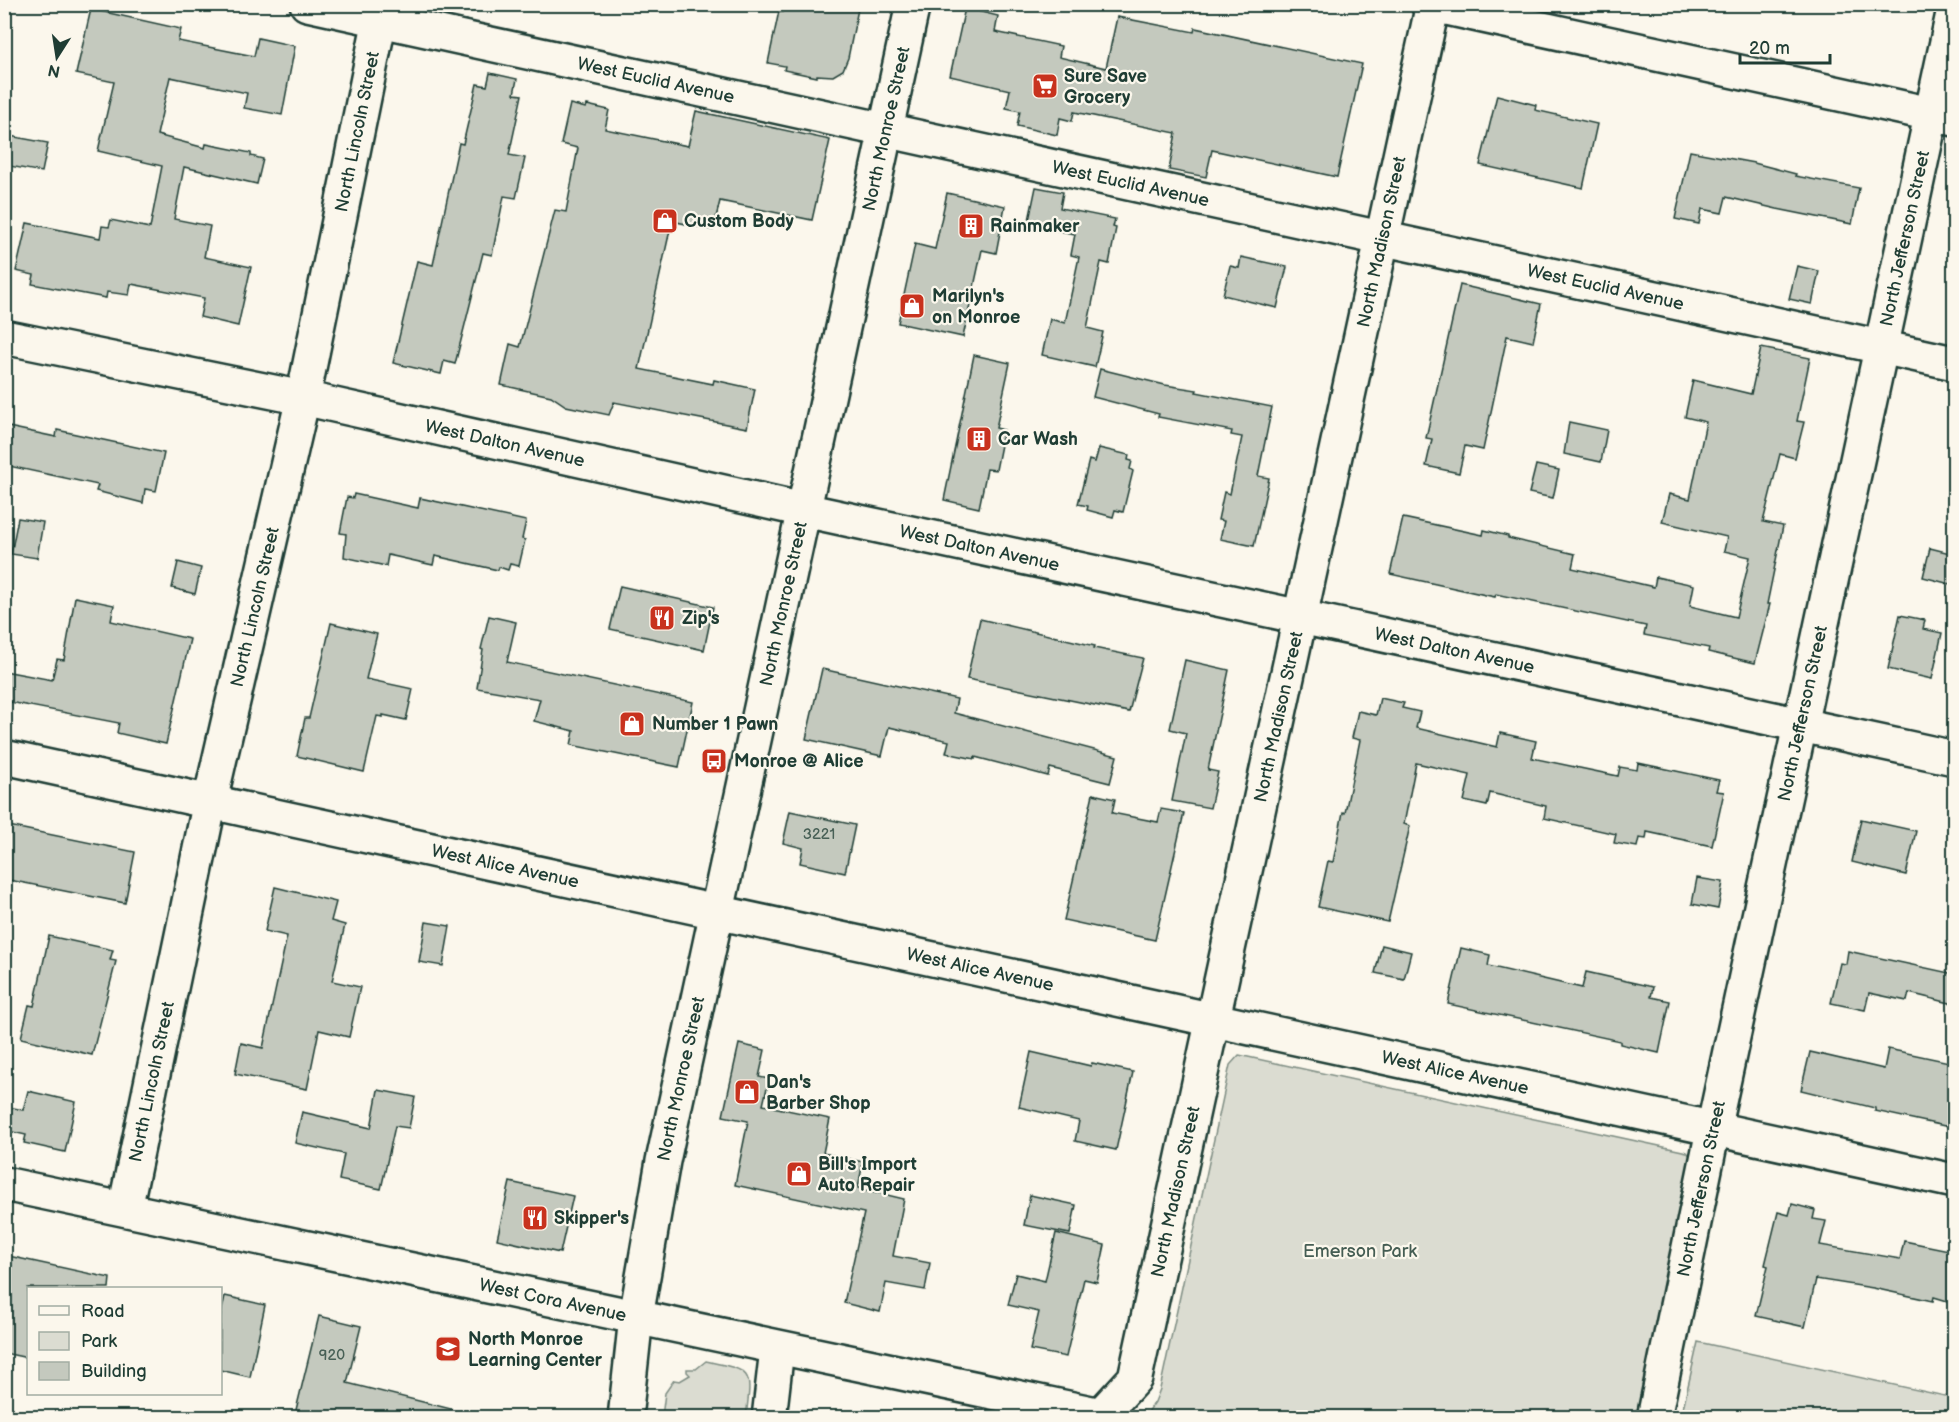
<svg xmlns="http://www.w3.org/2000/svg" width="1959" height="1422" font-family="'Balsamiq Sans',sans-serif">
  <style>
    .green { fill: #dbdcd1; stroke: #7d8c82; stroke-width: 1.5 }
    .building { fill: #c4c9be; stroke: #1f3d34; stroke-width: 1.5 }
    .lines { fill: none; stroke-linecap: round; stroke-linejoin: round }
    .minor-casing { stroke: #1f3d34; stroke-width: 38 }
    .major-casing { stroke: #1f3d34; stroke-width: 38 }
    .minor { stroke: #fbf7ec; stroke-width: 33 }
    .major { stroke: #fbf7ec; stroke-width: 33 }
    .labels { text-anchor: middle; stroke-width: 4.5; stroke-linejoin: round; paint-order: stroke }
    .number-label { font-size: 15px; fill: #486056 }
    .poi-label { font-size: 18px; font-weight: bold; fill: #1f3d34; stroke: #fbf7ec; text-anchor: start }
    .street-label { font-size: 18px; fill: #1f3d34; stroke: #fbf7ec }
    .park-label { font-size: 18px; fill: #455d53; stroke: #fbf7ec }
  </style>
  <rect width="100%" height="100%" fill="#fbf7ec"/>
  <filter id="ink" filterUnits="userSpaceOnUse"><feTurbulence type="fractalNoise" baseFrequency=".0167" numOctaves="2"/><feDisplacementMap in="SourceGraphic" scale="12" xChannelSelector="R" yChannelSelector="G"/><feConvolveMatrix kernelMatrix="1 2 1 2 8 2 1 2 1" color-interpolation-filters="sRGB"/></filter>
  <g filter="url(#ink)">
    <g class="green">
      <path d="M 1239,1055 L 1687,1152 L 1691,1157 L 1638,1417 L 1144,1418 L 1155,1402 L 1160,1389 L 1230,1065 Z"/>
      <path d="M 1698,1342 L 1954,1398 L 1954,1417 L 1681,1417 Z"/>
      <path d="M 706,1361 C 753,1371 752,1370 746,1417 L 662,1417 L 665,1393 L 674,1380 L 680,1381 L 690,1375 L 687,1372 L 687,1369 L 696,1369 Z"/>
    </g>
    <g class="building">
      <path d="M 785,4 L 859,4 L 848,58 L 843,70 L 833,76 L 817,75 L 817,77 L 784,70 L 785,66 L 768,63 L 779,11 L 783,12 Z"/>
      <path d="M 965,8 L 998,16 L 995,32 L 1061,46 L 1059,57 L 1106,68 L 1117,17 L 1194,32 L 1195,28 L 1362,64 L 1337,177 L 1212,150 L 1206,177 L 1169,170 L 1176,133 L 1074,112 L 1072,121 L 1060,118 L 1057,135 L 1017,126 L 1020,111 L 1006,108 L 1010,90 L 950,76 Z"/>
      <path d="M 91,9 L 181,29 L 178,41 L 254,56 L 258,38 L 295,46 L 282,115 L 244,108 L 247,93 L 170,77 L 157,135 L 205,148 L 206,144 L 251,153 L 251,156 L 263,159 L 257,184 L 184,167 L 174,219 L 210,226 L 204,257 L 251,267 L 238,326 L 200,317 L 204,298 L 131,284 L 129,295 L 107,292 L 106,298 L 32,284 L 34,275 L 16,271 L 27,223 L 100,238 L 102,226 L 109,227 L 111,220 L 150,228 L 162,166 L 98,151 L 114,82 L 76,74 Z"/>
      <path d="M 490,73 L 517,79 L 514,94 L 522,95 L 509,155 L 525,158 L 516,198 L 504,196 L 492,255 L 483,253 L 455,364 L 444,361 L 441,374 L 393,363 L 417,261 L 433,265 L 459,143 L 463,144 L 477,84 L 487,86 Z"/>
      <path d="M 1497,95 L 1536,105 L 1535,110 L 1597,124 L 1583,188 L 1480,165 Z"/>
      <path d="M 570,104 L 586,108 L 587,105 L 609,110 L 605,129 L 688,146 L 696,111 L 830,140 L 812,220 L 720,201 L 713,230 L 672,221 L 639,369 L 713,384 L 714,380 L 755,389 L 747,428 L 614,402 L 609,415 L 566,406 L 551,396 L 501,385 L 510,344 L 520,347 L 555,210 L 566,212 L 578,148 L 561,144 Z"/>
      <path d="M 4,135 L 48,143 L 42,172 L 4,165 Z"/>
      <path d="M 1690,151 L 1754,163 L 1796,174 L 1795,176 L 1859,188 L 1852,224 L 1777,209 L 1726,197 L 1722,213 L 1702,209 L 1699,224 L 1675,219 Z"/>
      <path d="M 1036,187 L 1063,192 L 1060,208 L 1115,219 L 1113,227 L 1116,228 L 1109,264 L 1101,262 L 1087,328 L 1103,332 L 1095,367 L 1042,355 L 1050,319 L 1065,323 L 1079,257 L 1071,255 L 1075,234 L 1028,225 Z"/>
      <path d="M 947,193 L 1005,206 L 996,253 L 982,250 L 963,337 L 898,323 L 915,244 L 935,249 Z"/>
      <path d="M 1241,257 L 1287,267 L 1277,308 L 1223,295 L 1230,266 L 1239,268 Z"/>
      <path d="M 1797,266 L 1819,271 L 1812,304 L 1789,299 Z"/>
      <path d="M 1460,285 L 1541,304 L 1533,342 L 1507,336 L 1483,450 L 1465,446 L 1459,473 L 1426,466 L 1432,439 L 1426,438 Z"/>
      <path d="M 1761,348 L 1810,358 L 1797,421 L 1804,422 L 1795,458 L 1780,454 L 1763,522 L 1783,526 L 1767,604 L 1770,604 L 1755,663 L 1708,652 L 1709,648 L 1644,635 L 1646,626 L 1496,594 L 1495,597 L 1390,574 L 1403,518 L 1483,535 L 1484,530 L 1508,536 L 1508,538 L 1575,554 L 1572,568 L 1654,587 L 1656,577 L 1694,585 L 1690,606 L 1736,617 L 1750,557 L 1724,551 L 1727,537 L 1662,522 L 1669,494 L 1690,499 L 1706,422 L 1685,417 L 1693,380 L 1751,394 Z"/>
      <path d="M 974,355 L 1010,363 L 996,428 L 1004,430 L 996,470 L 987,469 L 979,508 L 944,500 Z"/>
      <path d="M 1100,369 L 1165,385 L 1197,390 L 1196,392 L 1272,407 L 1258,476 L 1269,478 L 1254,546 L 1220,539 L 1224,521 L 1218,520 L 1224,492 L 1230,494 L 1242,437 L 1231,435 L 1232,431 L 1158,417 L 1159,414 L 1093,397 Z"/>
      <path d="M 1569,422 L 1607,430 L 1601,462 L 1564,454 Z"/>
      <path d="M 4,426 L 56,437 L 57,430 L 164,453 L 156,491 L 145,489 L 143,503 L 96,491 L 98,485 L 4,465 Z"/>
      <path d="M 1099,448 L 1129,455 L 1128,460 L 1132,461 L 1130,469 L 1133,471 L 1123,512 L 1115,510 L 1113,517 L 1087,510 L 1088,506 L 1078,504 L 1089,460 L 1095,462 Z"/>
      <path d="M 1536,465 L 1559,470 L 1553,498 L 1529,493 Z"/>
      <path d="M 354,494 L 418,508 L 420,498 L 526,521 L 522,539 L 525,540 L 519,566 L 510,564 L 508,570 L 499,567 L 498,570 L 435,556 L 433,565 L 388,555 L 386,566 L 344,557 L 346,534 L 340,533 L 347,497 L 353,498 Z"/>
      <path d="M 18,518 L 43,522 L 37,558 L 11,554 Z"/>
      <path d="M 1930,548 L 1954,554 L 1954,585 L 1923,577 Z"/>
      <path d="M 178,562 L 201,568 L 195,594 L 172,588 Z"/>
      <path d="M 620,586 L 713,607 L 704,650 L 610,629 Z"/>
      <path d="M 75,597 L 114,605 L 111,621 L 190,639 L 166,744 L 117,733 L 119,723 L 4,701 L 4,671 L 52,680 L 57,659 L 64,660 Z"/>
      <path d="M 1900,615 L 1925,620 L 1923,629 L 1942,633 L 1932,679 L 1888,669 Z"/>
      <path d="M 489,616 L 516,622 L 507,662 L 693,702 L 679,767 L 571,745 L 574,731 L 534,721 L 540,699 L 477,688 L 483,650 L 481,649 Z"/>
      <path d="M 980,619 L 1095,646 L 1094,648 L 1143,658 L 1129,712 L 967,679 Z"/>
      <path d="M 331,623 L 377,634 L 366,679 L 413,689 L 406,720 L 383,715 L 383,717 L 377,716 L 364,772 L 297,756 L 305,718 L 309,718 Z"/>
      <path d="M 1185,660 L 1229,670 L 1208,770 L 1218,772 L 1210,808 L 1172,801 L 1186,733 L 1170,729 Z"/>
      <path d="M 822,669 L 957,699 L 954,713 L 1117,756 L 1110,783 L 1050,768 L 1048,776 L 975,757 L 975,759 L 946,753 L 949,741 L 889,727 L 882,756 L 806,739 Z"/>
      <path d="M 1380,698 L 1404,703 L 1402,708 L 1420,712 L 1416,728 L 1497,747 L 1500,733 L 1536,741 L 1532,758 L 1618,776 L 1620,767 L 1637,770 L 1638,763 L 1719,780 L 1716,791 L 1724,792 L 1712,846 L 1647,832 L 1646,839 L 1639,838 L 1637,847 L 1614,843 L 1616,834 L 1544,818 L 1546,806 L 1490,793 L 1487,806 L 1464,801 L 1470,775 L 1416,763 L 1404,824 L 1410,826 L 1388,922 L 1318,907 L 1328,861 L 1333,862 L 1343,812 L 1345,813 L 1360,740 L 1352,738 L 1358,711 L 1376,715 Z"/>
      <path d="M 1093,794 L 1115,799 L 1112,813 L 1158,822 L 1161,809 L 1184,813 L 1155,940 L 1064,920 Z"/>
      <path d="M 790,811 L 855,825 L 845,873 L 800,863 L 803,848 L 783,843 Z"/>
      <path d="M 1861,819 L 1916,831 L 1906,875 L 1852,862 Z"/>
      <path d="M 4,825 L 135,852 L 125,903 L 4,879 Z"/>
      <path d="M 1697,878 L 1723,882 L 1718,909 L 1692,904 Z"/>
      <path d="M 275,887 L 336,902 L 331,921 L 345,925 L 332,981 L 360,987 L 349,1037 L 319,1030 L 307,1089 L 235,1074 L 241,1043 L 263,1048 L 287,936 L 265,931 Z"/>
      <path d="M 426,922 L 450,926 L 443,966 L 419,962 Z"/>
      <path d="M 49,936 L 113,950 L 110,960 L 116,961 L 92,1055 L 21,1038 L 29,1005 L 34,1006 Z"/>
      <path d="M 1382,945 L 1411,952 L 1404,979 L 1375,973 Z"/>
      <path d="M 1461,948 L 1490,955 L 1488,966 L 1582,988 L 1586,972 L 1653,987 L 1651,997 L 1670,1001 L 1659,1053 L 1620,1044 L 1620,1041 L 1448,1004 Z"/>
      <path d="M 1848,951 L 1954,974 L 1954,1004 L 1909,993 L 1907,1001 L 1869,993 L 1865,1010 L 1831,1003 L 1840,963 L 1846,964 Z"/>
      <path d="M 739,1044 L 765,1050 L 759,1077 L 769,1079 L 763,1105 L 830,1119 L 823,1153 L 863,1162 L 858,1188 L 904,1199 L 893,1256 L 930,1263 L 925,1290 L 886,1283 L 880,1312 L 844,1303 L 864,1213 L 735,1185 L 748,1121 L 723,1116 Z"/>
      <path d="M 1888,1049 L 1954,1063 L 1954,1128 L 1875,1111 L 1875,1108 L 1801,1090 L 1810,1052 L 1884,1069 Z"/>
      <path d="M 1031,1052 L 1091,1066 L 1092,1063 L 1133,1072 L 1116,1150 L 1075,1141 L 1079,1121 L 1019,1107 Z"/>
      <path d="M 378,1090 L 415,1097 L 409,1128 L 395,1126 L 381,1189 L 339,1180 L 344,1154 L 295,1143 L 302,1112 L 371,1128 Z"/>
      <path d="M 28,1091 L 76,1102 L 65,1152 L 24,1143 L 26,1135 L 4,1130 L 4,1106 L 23,1110 Z"/>
      <path d="M 510,1182 L 573,1196 L 560,1253 L 497,1239 Z"/>
      <path d="M 1030,1195 L 1076,1205 L 1070,1234 L 1024,1225 Z"/>
      <path d="M 1792,1204 L 1815,1210 L 1813,1219 L 1826,1221 L 1820,1245 L 1900,1259 L 1904,1241 L 1954,1251 L 1954,1303 L 1934,1297 L 1933,1301 L 1873,1288 L 1816,1279 L 1805,1327 L 1756,1316 L 1768,1266 L 1765,1265 L 1778,1212 L 1789,1215 Z"/>
      <path d="M 1056,1233 L 1105,1245 L 1097,1282 L 1084,1279 L 1066,1357 L 1030,1350 L 1039,1312 L 1008,1305 L 1016,1274 L 1045,1281 Z"/>
      <path d="M 4,1255 L 110,1278 L 109,1288 L 28,1288 L 28,1358 L 4,1353 Z"/>
      <path d="M 225,1296 L 265,1305 L 250,1377 L 220,1370 L 220,1318 Z"/>
      <path d="M 319,1316 L 361,1326 L 347,1383 L 451,1409 L 450,1418 L 294,1418 Z"/>
    </g>
    <g class="lines">
      <g class="minor-casing">
        <g id="minor">
          <path id="s1" d="M 307,4 L 1954,363"/>
          <path d="M 1428,4 L 1954,119"/>
          <path id="s2" d="M 4,337 L 303,398 L 804,510 L 1954,758"/>
          <path id="s3" d="M 4,757 L 1954,1181"/>
          <path id="s4" d="M 4,1184 C 370,1259 735,1341 1101,1415 L 1135,1378 L 1433,4"/>
          <path id="s5" d="M 125,1209 L 210,801 L 303,398 L 383,4"/>
          <path d="M 769,1418 L 777,1349"/>
          <path id="s6" d="M 1654,1418 L 1713,1130 L 1954,9"/>
        </g>
      </g>
      <g class="major-casing">
        <g id="major">
          <path id="s7" d="M 625,1418 L 636,1317 L 663,1161 L 913,4"/>
        </g>
      </g>
      <use href="#minor" class="minor"/>
      <use href="#major" class="major"/>
    </g>
  </g>
  <defs>
    <g id="supermarket-square" transform="scale(1.35)"><rect x="-9" y="-9" width="18" height="18" rx="4" fill="#c8321e" stroke="#fbf7ec"/><path d="M-6-5.5h2.5l.6 2H6L4.5 2H-2.5L-4.4-4H-6ZM-1.5 3.2a1.3 1.3 0 1 0 .1 0ZM3 3.2a1.3 1.3 0 1 0 .1 0Z" fill="#fff"/></g>
    <g id="shop-square" transform="scale(1.35)"><rect x="-9" y="-9" width="18" height="18" rx="4" fill="#c8321e" stroke="#fbf7ec"/><path d="M-5-2.5h2.3a2.7 3.5 0 0 1 5.4 0H5L5.5 6h-11ZM-1.5-2.5h3a1.5 2.3 0 0 0-3 0Z" fill="#fff"/></g>
    <g id="building-square" transform="scale(1.35)"><rect x="-9" y="-9" width="18" height="18" rx="4" fill="#c8321e" stroke="#fbf7ec"/><path d="M-4-6H4V6H1V3H-1V6H-4ZM-2.5-4.3h1.7v1.8h-1.7ZM.8-4.3h1.7v1.8H.8ZM-2.5-1h1.7V.8h-1.7ZM.8-1h1.7V.8H.8Z" fill="#fff"/></g>
    <g id="restaurant-square" transform="scale(1.35)"><rect x="-9" y="-9" width="18" height="18" rx="4" fill="#c8321e" stroke="#fbf7ec"/><path d="M-5-6h1v4h1v-4h1v4h1v-4h1v5L-1.5 .5V6h-2V.5L-5-1ZM5-6V6H3V1.5H1.5Q1.5-4 5-6Z" fill="#fff"/></g>
    <g id="bus-square" transform="scale(1.35)"><rect x="-9" y="-9" width="18" height="18" rx="4" fill="#c8321e" stroke="#fbf7ec"/><path d="M-5-6H5V4H4V6H2V4H-2V6H-4V4H-5ZM-3.5-4V0h7V-4ZM-3.5 1.2v1.5H-2V1.2ZM2 1.2v1.5H3.5V1.2Z" fill="#fff"/></g>
    <g id="school-square" transform="scale(1.35)"><rect x="-9" y="-9" width="18" height="18" rx="4" fill="#c8321e" stroke="#fbf7ec"/><path d="M0-5L7-2L0 1L-7-2ZM-4 1L0 2.5L4 1V4Q0 6-4 4Z" fill="#fff"/></g>
  </defs>
  <g fill-rule="evenodd">
    <use href="#supermarket-square" x="1045" y="86"/>
    <use href="#shop-square" x="665" y="221"/>
    <use href="#building-square" x="971" y="226"/>
    <use href="#shop-square" x="912" y="306"/>
    <use href="#building-square" x="979" y="439"/>
    <use href="#restaurant-square" x="662" y="618"/>
    <use href="#shop-square" x="632" y="724"/>
    <use href="#bus-square" x="714" y="761"/>
    <use href="#shop-square" x="747" y="1092"/>
    <use href="#shop-square" x="799" y="1174"/>
    <use href="#restaurant-square" x="535" y="1218"/>
    <use href="#school-square" x="448" y="1349"/>
  </g>
  <g class="labels">
    <g class="number-label">
      <text x="819" y="839">3221</text>
      <text x="332" y="1360">920</text>
    </g>
    <g class="poi-label">
      <text x="1064" y="82">Sure Save<tspan x="1064" dy="21">Grocery</tspan></text>
      <text x="684" y="227">Custom Body</text>
      <text x="990" y="232">Rainmaker</text>
      <text x="932" y="302">Marilyn's<tspan x="932" dy="21">on Monroe</tspan></text>
      <text x="998" y="445">Car Wash</text>
      <text x="682" y="624">Zip's</text>
      <text x="652" y="730">Number 1 Pawn</text>
      <text x="734" y="767">Monroe @ Alice</text>
      <text x="766" y="1088">Dan's<tspan x="766" dy="21">Barber Shop</tspan></text>
      <text x="818" y="1170">Bill's Import<tspan x="818" dy="21">Auto Repair</tspan></text>
      <text x="554" y="1224">Skipper's</text>
      <text x="468" y="1345">North Monroe<tspan x="468" dy="21">Learning Center</tspan></text>
    </g>
    <g class="street-label">
      <text dy="6" stroke="none"><textPath href="#s1" startOffset="357">West Euclid Avenue</textPath></text>
      <text dy="6" stroke="none"><textPath href="#s7" startOffset="1316">North Monroe Street</textPath></text>
      <text dy="6" stroke="none"><textPath href="#s5" startOffset="1102">North Lincoln Street</textPath></text>
      <text dy="6" stroke="none"><textPath href="#s1" startOffset="843">West Euclid Avenue</textPath></text>
      <text dy="6" stroke="none"><textPath href="#s6" startOffset="1206">North Jefferson Street</textPath></text>
      <text dy="6" stroke="none"><textPath href="#s4" startOffset="2334">North Madison Street</textPath></text>
      <text dy="6" stroke="none"><textPath href="#s1" startOffset="1329">West Euclid Avenue</textPath></text>
      <text dy="6" stroke="none"><textPath href="#s2" startOffset="512">West Dalton Avenue</textPath></text>
      <text dy="6" stroke="none"><textPath href="#s2" startOffset="998">West Dalton Avenue</textPath></text>
      <text dy="6" stroke="none"><textPath href="#s7" startOffset="830">North Monroe Street</textPath></text>
      <text dy="6" stroke="none"><textPath href="#s5" startOffset="616">North Lincoln Street</textPath></text>
      <text dy="6" stroke="none"><textPath href="#s2" startOffset="1484">West Dalton Avenue</textPath></text>
      <text dy="6" stroke="none"><textPath href="#s6" startOffset="720">North Jefferson Street</textPath></text>
      <text dy="6" stroke="none"><textPath href="#s4" startOffset="1848">North Madison Street</textPath></text>
      <text dy="6" stroke="none"><textPath href="#s3" startOffset="513">West Alice Avenue</textPath></text>
      <text dy="6" stroke="none"><textPath href="#s3" startOffset="999">West Alice Avenue</textPath></text>
      <text dy="6" stroke="none"><textPath href="#s3" startOffset="1485">West Alice Avenue</textPath></text>
      <text dy="6" stroke="none"><textPath href="#s7" startOffset="344">North Monroe Street</textPath></text>
      <text dy="6" stroke="none"><textPath href="#s5" startOffset="130">North Lincoln Street</textPath></text>
      <text dy="6" stroke="none"><textPath href="#s6" startOffset="234">North Jefferson Street</textPath></text>
      <text dy="6" stroke="none"><textPath href="#s4" startOffset="1362">North Madison Street</textPath></text>
      <text dy="6" stroke="none"><textPath href="#s4" startOffset="561">West Cora Avenue</textPath></text>
    </g>
    <g class="park-label">
      <text x="1360" y="1257">Emerson Park</text>
    </g>
  </g>
  <rect width="1959" height="1422" fill="none" stroke="#fbf7ec" stroke-width="24"/>
  <rect x="12" y="12" width="1935" height="1398" fill="none" stroke="#1f3d34" stroke-width="2" filter="url(#ink)"/>
  <rect x="27" y="1287" width="195" height="108" fill="#fbf7ec" stroke="#a3ada2" stroke-width="1.5"/>
  <rect x="39" y="1306" width="30" height="9" fill="#fbf7ec" stroke="#a3ada2" stroke-width="1.5"/>
  <text x="81" y="1317" font-size="18" fill="#1f3d34">Road</text>
  <rect x="39" y="1332" width="30" height="18" fill="#dbdcd1" stroke="#a3ada2" stroke-width="1.5"/>
  <text x="81" y="1347" font-size="18" fill="#1f3d34">Park</text>
  <rect x="39" y="1362" width="30" height="18" fill="#c4c9be" stroke="#a3ada2" stroke-width="1.5"/>
  <text x="81" y="1377" font-size="18" fill="#1f3d34">Building</text>
  <g transform="translate(57 57) rotate(192)" stroke="#fbf7ec" stroke-width="4.5" paint-order="stroke">
  <path d="M0-4.5L10 22L0 15L-10 22Z" fill="#1f3d34"/>
  <text y="-9" font-size="16" font-weight="bold" text-anchor="middle" fill="#1f3d34">N</text>
  </g>
  <path d="M1740 54v9h90v-9" fill="none" stroke="#1f3d34" stroke-width="3"/>
  <text x="1749" y="54" font-size="18" fill="#1f3d34" stroke="#fbf7ec" stroke-width="4.5" paint-order="stroke">20 m</text>
</svg>
